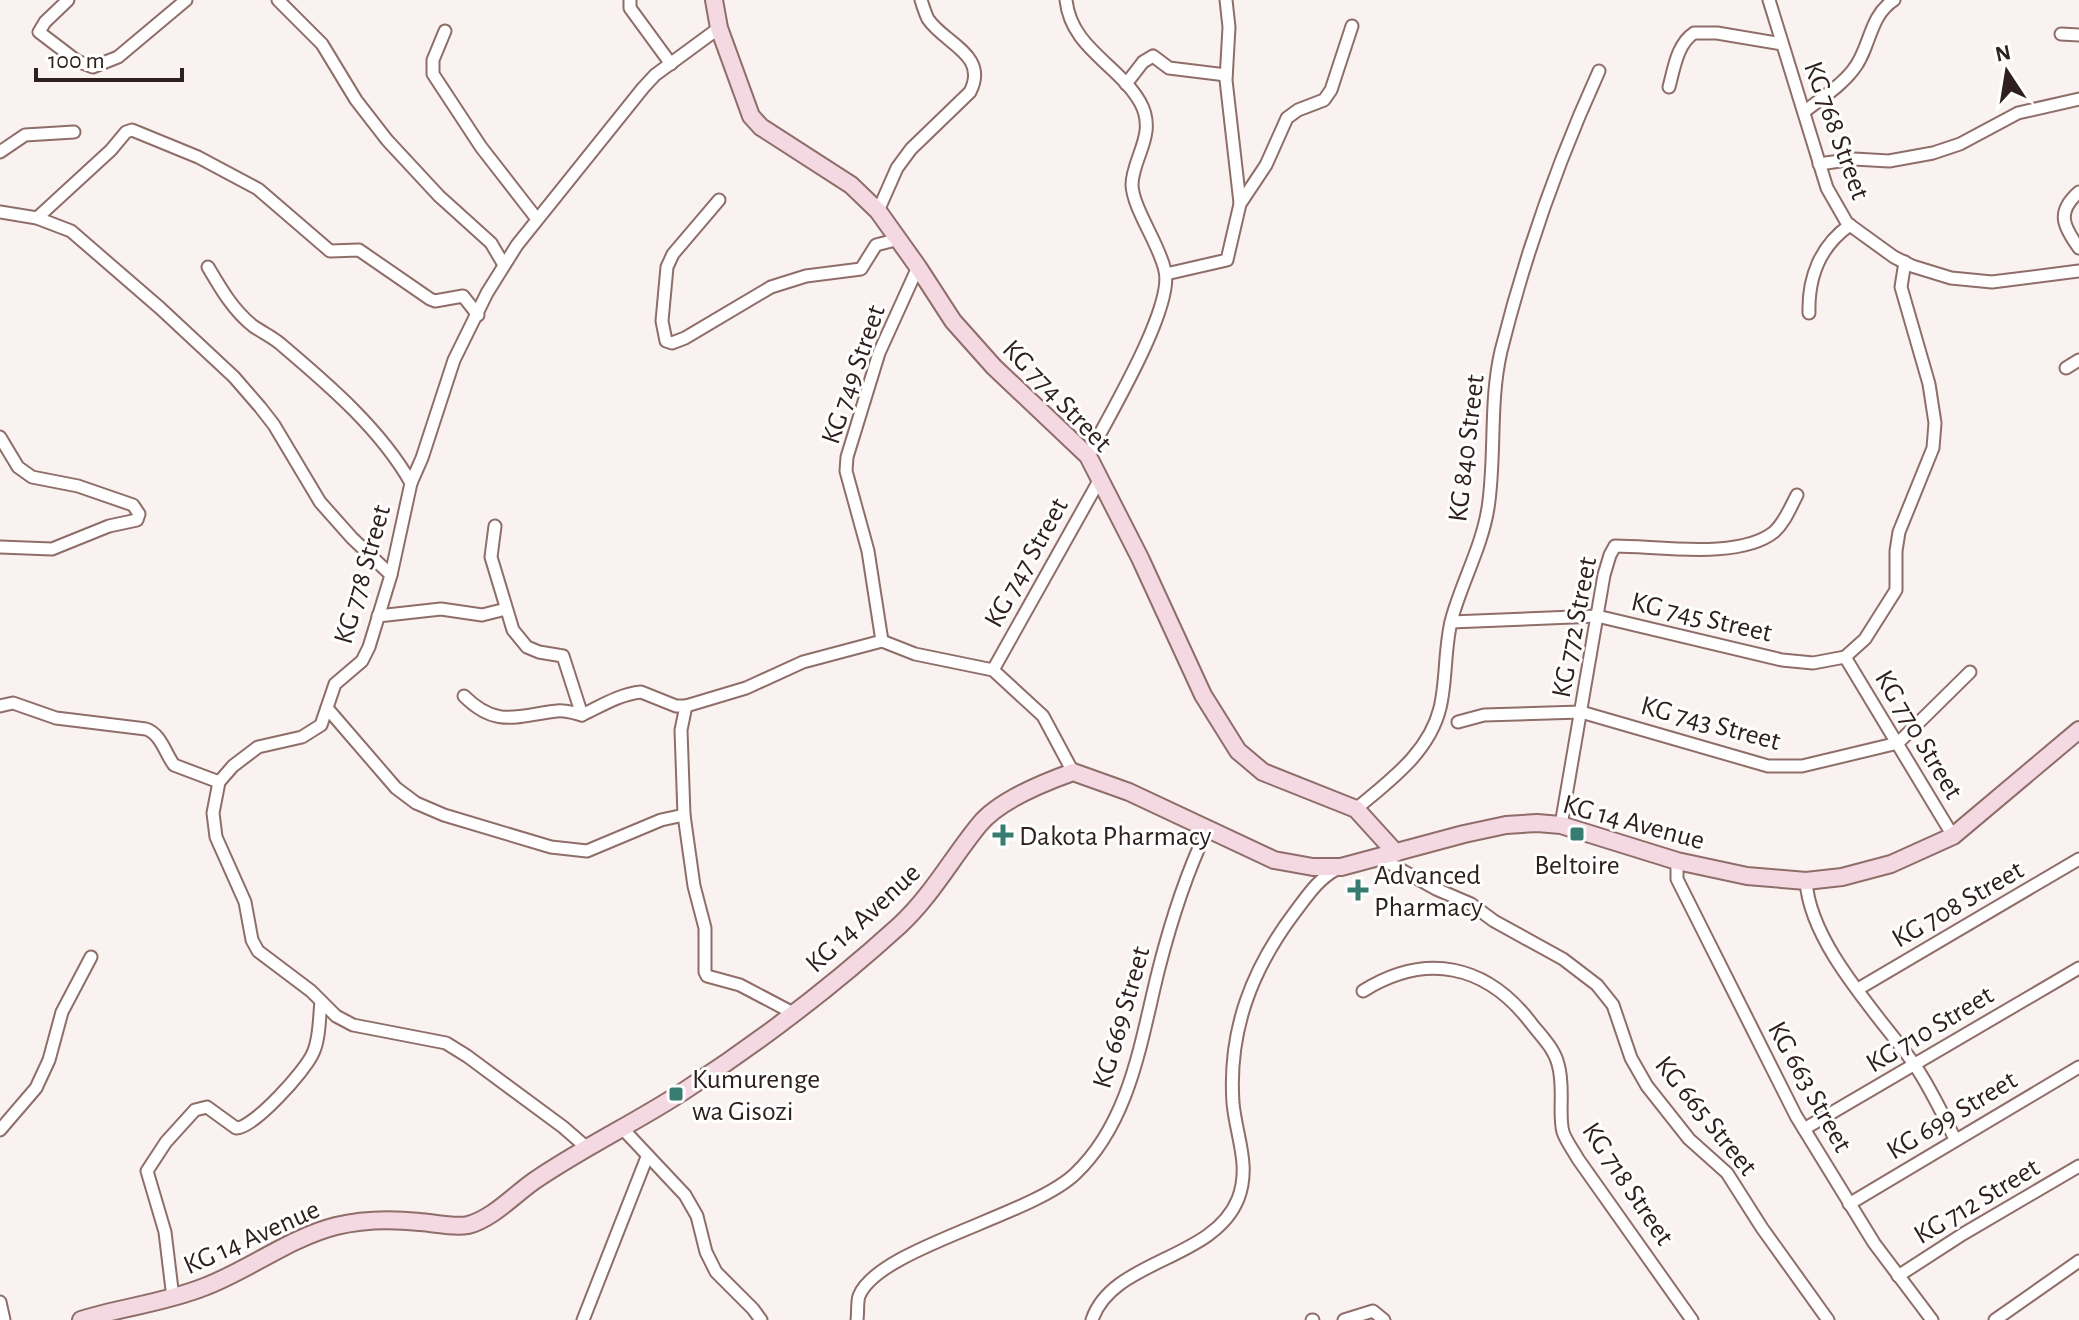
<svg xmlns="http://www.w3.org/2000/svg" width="2079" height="1320" font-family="'Alegreya Sans',sans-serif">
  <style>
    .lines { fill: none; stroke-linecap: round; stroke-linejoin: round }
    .street-casing { stroke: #8f6d68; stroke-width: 15 }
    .secondary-casing { stroke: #8f6d68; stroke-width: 20 }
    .street { stroke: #fff; stroke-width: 11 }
    .secondary { stroke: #f4d9e3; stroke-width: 16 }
    .poi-dot { fill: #377c70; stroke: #fff; stroke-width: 3 }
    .labels { text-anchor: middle; stroke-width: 6; stroke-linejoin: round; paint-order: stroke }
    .street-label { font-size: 28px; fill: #2f201f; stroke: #fff }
    .poi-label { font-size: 28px; fill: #2f201f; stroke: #fff; text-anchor: start }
  </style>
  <rect width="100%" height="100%" fill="#faf2f1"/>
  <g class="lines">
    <g class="street-casing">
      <g id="street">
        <path d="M 68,0 L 45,22 L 39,32 L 77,61 L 93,67 L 118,57 L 186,0"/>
        <path d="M 278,0 L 322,44 L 356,100 L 387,140 L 439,196 L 491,243 L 504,265"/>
        <path d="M 630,0 L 630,8 L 671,64"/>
        <path d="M 1066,0 C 1071,48 1118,64 1140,102 C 1158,134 1132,158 1132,185 C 1133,209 1160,245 1165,271 C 1174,308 1107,419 1088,456"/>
        <path d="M 1226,0 L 1229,27 L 1226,80 L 1240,203"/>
        <path d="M 1769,0 L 1827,188 L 1847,223 L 1894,257 L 1912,266 L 1951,278 L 1992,282 L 2079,271"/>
        <path d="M 445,31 L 433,60 L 433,74 L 481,147 L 537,219"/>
        <path d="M 2061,34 L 2079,35"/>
        <path d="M 1126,84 L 1143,62 L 1153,56 L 1169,68 L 1226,75"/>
        <path d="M 1669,87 C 1674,69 1677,44 1694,33 L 1717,33 L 1782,44"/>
        <path d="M 1804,112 C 1820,99 1840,87 1853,70 C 1871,48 1868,17 1894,0"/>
        <path d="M 0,152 L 25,135 L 74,132"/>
        <path d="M 1819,164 L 1854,159 L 1889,161 L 1933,153 L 1960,144 L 2018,113 L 2079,99"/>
        <path d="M 2079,192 C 2056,212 2063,226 2079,248"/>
        <path d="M 719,200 L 673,254 L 667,267 L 662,321 L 666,341 L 672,343 L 685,338 L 771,287 L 806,276 L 861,269 L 876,245 L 899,239"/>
        <path d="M 878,211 L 897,168 L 911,149 L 970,92 C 989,55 945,44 928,19 C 925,13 923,6 921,0"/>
        <path d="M 0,212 L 37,218 L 71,231 L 160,308 L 234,377 L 260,407 L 274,425 L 320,502 L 352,538 L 391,575"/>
        <path d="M 37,218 L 111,150 L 126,132 L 132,130 L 198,157 L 258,189 L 330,251 L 359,250 L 430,299 L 435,301 L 463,296 L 478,315"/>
        <path d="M 208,267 C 221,289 233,310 253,326 C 263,333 275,338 284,347 C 330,386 381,430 411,483"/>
        <path d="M 1166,274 L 1227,260 L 1240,204 L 1266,165 L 1287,118 L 1298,110 L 1324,100 L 1331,90 L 1352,26"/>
        <path d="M 1809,313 C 1808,278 1820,246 1850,225"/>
        <path d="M 2066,368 L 2079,360"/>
        <path d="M 0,437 L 18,467 L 32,477 L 78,486 L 133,505 L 139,514 L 137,520 L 109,526 L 52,549 L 0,547"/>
        <path d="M 495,526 L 491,557 L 513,630 L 527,647 L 539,652 L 563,656 L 582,715 C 601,706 620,694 641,692 L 676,706 L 686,706"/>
        <path d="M 378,616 L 441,609 L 482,615 L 506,609"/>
        <path d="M 1451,622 L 1597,616 L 1782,660 L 1813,663 L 1845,657"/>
        <path d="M 882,641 L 868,551 L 846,471 L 847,457 L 879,353 L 918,267"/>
        <path d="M 1845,657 L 1865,639 L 1896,590 L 1896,551 L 1899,532 L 1933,448 L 1935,423 L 1929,384 L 1901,287 L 1905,262"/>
        <path d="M 1845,657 L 1953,836"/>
        <path d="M 993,670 L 1100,479"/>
        <path d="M 464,696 C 497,729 518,715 557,711 C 565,710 574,713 582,715"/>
        <path d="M 0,706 L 13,703 L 56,718 L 146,729 C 161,734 165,753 174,765 L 219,782"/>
        <path d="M 327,708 L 396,788 L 416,803 L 444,815 L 551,847 L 587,851 L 661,820 L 684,815"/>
        <path d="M 1458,722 L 1484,715 L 1581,712 L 1768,766 L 1802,766 L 1898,743 L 1970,672"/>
        <path d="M 1356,809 C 1389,781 1429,753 1440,708 C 1447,679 1444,647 1452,618 C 1462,582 1482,546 1488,508 C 1496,457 1489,403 1501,351 C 1525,255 1558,161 1599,71"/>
        <path d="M 1561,825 L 1604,575 L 1610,555 L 1615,546 C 1658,546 1739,560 1774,532 C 1785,522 1790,508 1797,495"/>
        <path d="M 1378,857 L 1436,889 L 1471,904 L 1494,921 L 1563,959 L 1597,985 L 1613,1005 L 1631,1058 L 1647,1086 L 1689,1139 L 1727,1173 L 1762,1228 L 1828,1320"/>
        <path d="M 1677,861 L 1677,879 L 1796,1116 L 1874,1243 L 1932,1320"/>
        <path d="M 1806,881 C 1810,944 1877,1013 1914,1064 C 1930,1087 1942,1113 1955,1139"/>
        <path d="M 1858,989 L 2079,859"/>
        <path d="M 1363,991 C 1426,952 1486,964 1531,1023 C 1541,1036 1554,1048 1558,1064 C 1565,1087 1558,1114 1563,1132 C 1566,1141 1573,1150 1578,1159 L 1692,1320"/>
        <path d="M 795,1014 L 740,985 L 707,976 L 705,972 L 705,928 L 694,886 L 684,815 L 681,730 L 686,706 L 746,688 L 803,662 L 882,641 L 915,654 L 993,670 L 1043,716 L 1073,772"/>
        <path d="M 622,1128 L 685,1195 L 697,1216 L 706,1252 L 716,1272 L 753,1309 L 761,1320"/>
        <path d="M 1804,1129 L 2079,968"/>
        <path d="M 0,1130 L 36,1088 L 49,1060 L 62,1012 L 91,957"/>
        <path d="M 586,1147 L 563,1127 L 467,1056 L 446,1043 L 353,1025 L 336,1016 L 311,991 L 258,951 L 252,940 L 245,902 L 216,837 L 213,813 L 219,782 L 233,766 L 258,747 L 302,737 L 321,725 L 335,684 L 362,661 L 369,647 L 391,575 L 411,483 L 422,458 L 454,360 L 487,293 L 517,245 L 643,88 L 655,75 L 719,28"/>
        <path d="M 1849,1204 L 2079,1067"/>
        <path d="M 1898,1276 L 1963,1234 L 2079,1166"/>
        <path d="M 173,1298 L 165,1232 L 147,1171 L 166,1142 L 195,1110 L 207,1107 L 236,1128 C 253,1129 306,1070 313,1053 C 320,1038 319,1018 321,1002"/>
        <path d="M 0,1302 L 4,1320"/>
        <path d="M 583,1320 L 647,1157"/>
        <path d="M 857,1320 C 858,1313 857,1302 859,1296 C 878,1248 1031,1216 1075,1174 C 1131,1121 1141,1039 1159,968 C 1171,921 1186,874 1207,830"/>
        <path d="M 1092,1320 C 1112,1259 1213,1261 1238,1199 C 1251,1166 1236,1136 1233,1103 C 1228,1030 1252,969 1295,912 C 1308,895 1318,879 1337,869"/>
        <path d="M 1312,1320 L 1313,1320"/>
        <path d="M 1344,1320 L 1373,1311 L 1384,1320"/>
        <path d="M 1995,1320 L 2079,1261"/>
      </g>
    </g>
    <g class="secondary-casing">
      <g id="secondary">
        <path d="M 714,0 L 719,28 L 751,116 L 761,127 L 851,185 L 878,211 L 918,267 L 953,321 L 994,367 L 1088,456 L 1140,558 L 1203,695 L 1238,751 L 1263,772 L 1356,809 L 1396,853"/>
        <path d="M 81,1320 C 122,1307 164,1303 204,1287 C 249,1270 289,1238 336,1226 C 364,1219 392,1219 420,1222 C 436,1223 453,1228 468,1225 C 492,1219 514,1195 534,1181 C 582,1148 635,1123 684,1091 C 761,1041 833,986 900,925 C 932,895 952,858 979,825 C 998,801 1045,782 1073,772 L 1129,792 L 1274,860 L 1313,867 L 1341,867 L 1464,834 L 1506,825 L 1537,823 L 1561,825 L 1677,861 L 1747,876 L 1806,881 L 1842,877 L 1891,864 L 1953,836 L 2079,730"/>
      </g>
    </g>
    <use href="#street" class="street"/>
    <use href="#secondary" class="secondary"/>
  </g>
  <g class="poi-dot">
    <rect x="1569" y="826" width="16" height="16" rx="4"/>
    <path d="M999 823h8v8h8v8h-8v8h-8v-8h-8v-8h8z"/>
    <path d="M1354 878h8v8h8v8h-8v8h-8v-8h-8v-8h8z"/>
    <rect x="668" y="1086" width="16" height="16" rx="4"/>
  </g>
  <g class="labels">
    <g class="street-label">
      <text transform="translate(1838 130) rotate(70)" y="10">KG 768 Street</text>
      <text transform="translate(852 374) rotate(-71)" y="10">KG 749 Street</text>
      <text transform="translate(1058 395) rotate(46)" y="10">KG 774 Street</text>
      <text transform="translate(1465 448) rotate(-83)" y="10">KG 840 Street</text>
      <text transform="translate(1025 562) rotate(-61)" y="10">KG 747 Street</text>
      <text transform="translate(361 574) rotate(-74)" y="10">KG 778 Street</text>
      <text transform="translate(1702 616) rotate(13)" y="10">KG 745 Street</text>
      <text transform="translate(1573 627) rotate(-79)" y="10">KG 772 Street</text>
      <text transform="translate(1711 722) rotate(15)" y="10">KG 743 Street</text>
      <text transform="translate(1920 734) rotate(59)" y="10">KG 770 Street</text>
      <text transform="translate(1634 821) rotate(15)" y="10">KG 14 Avenue</text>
      <text transform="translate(1957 903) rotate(-30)" y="10">KG 708 Street</text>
      <text transform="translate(862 917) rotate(-43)" y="10">KG 14 Avenue</text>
      <text transform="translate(1120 1017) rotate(-74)" y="10">KG 669 Street</text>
      <text transform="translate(1929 1028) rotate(-31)" y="10">KG 710 Street</text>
      <text transform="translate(1811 1086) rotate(61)" y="10">KG 663 Street</text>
      <text transform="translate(1951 1114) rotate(-31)" y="10">KG 699 Street</text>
      <text transform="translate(1707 1115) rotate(51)" y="10">KG 665 Street</text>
      <text transform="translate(1629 1183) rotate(56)" y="10">KG 718 Street</text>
      <text transform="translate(1976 1200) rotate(-31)" y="10">KG 712 Street</text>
      <text transform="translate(251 1236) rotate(-24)" y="10">KG 14 Avenue</text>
    </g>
    <g class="poi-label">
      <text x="1019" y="845">Dakota Pharmacy</text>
      <text x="1577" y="874" text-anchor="middle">Beltoire</text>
      <text x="1374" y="884">Advanced<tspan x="1374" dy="32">Pharmacy</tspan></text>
      <text x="692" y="1088">Kumurenge<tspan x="692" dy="32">wa Gisozi</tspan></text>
    </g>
  </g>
  <g transform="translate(2007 72) rotate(348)" stroke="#ffffff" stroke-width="6" paint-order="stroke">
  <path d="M0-6L14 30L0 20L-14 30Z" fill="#2f201f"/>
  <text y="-12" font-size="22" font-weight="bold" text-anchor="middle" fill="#2f201f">N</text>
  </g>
  <path d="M36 68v12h146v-12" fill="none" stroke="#2f201f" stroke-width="4"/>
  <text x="48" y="68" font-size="24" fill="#2f201f" stroke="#ffffff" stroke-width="6" paint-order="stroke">100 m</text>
</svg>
